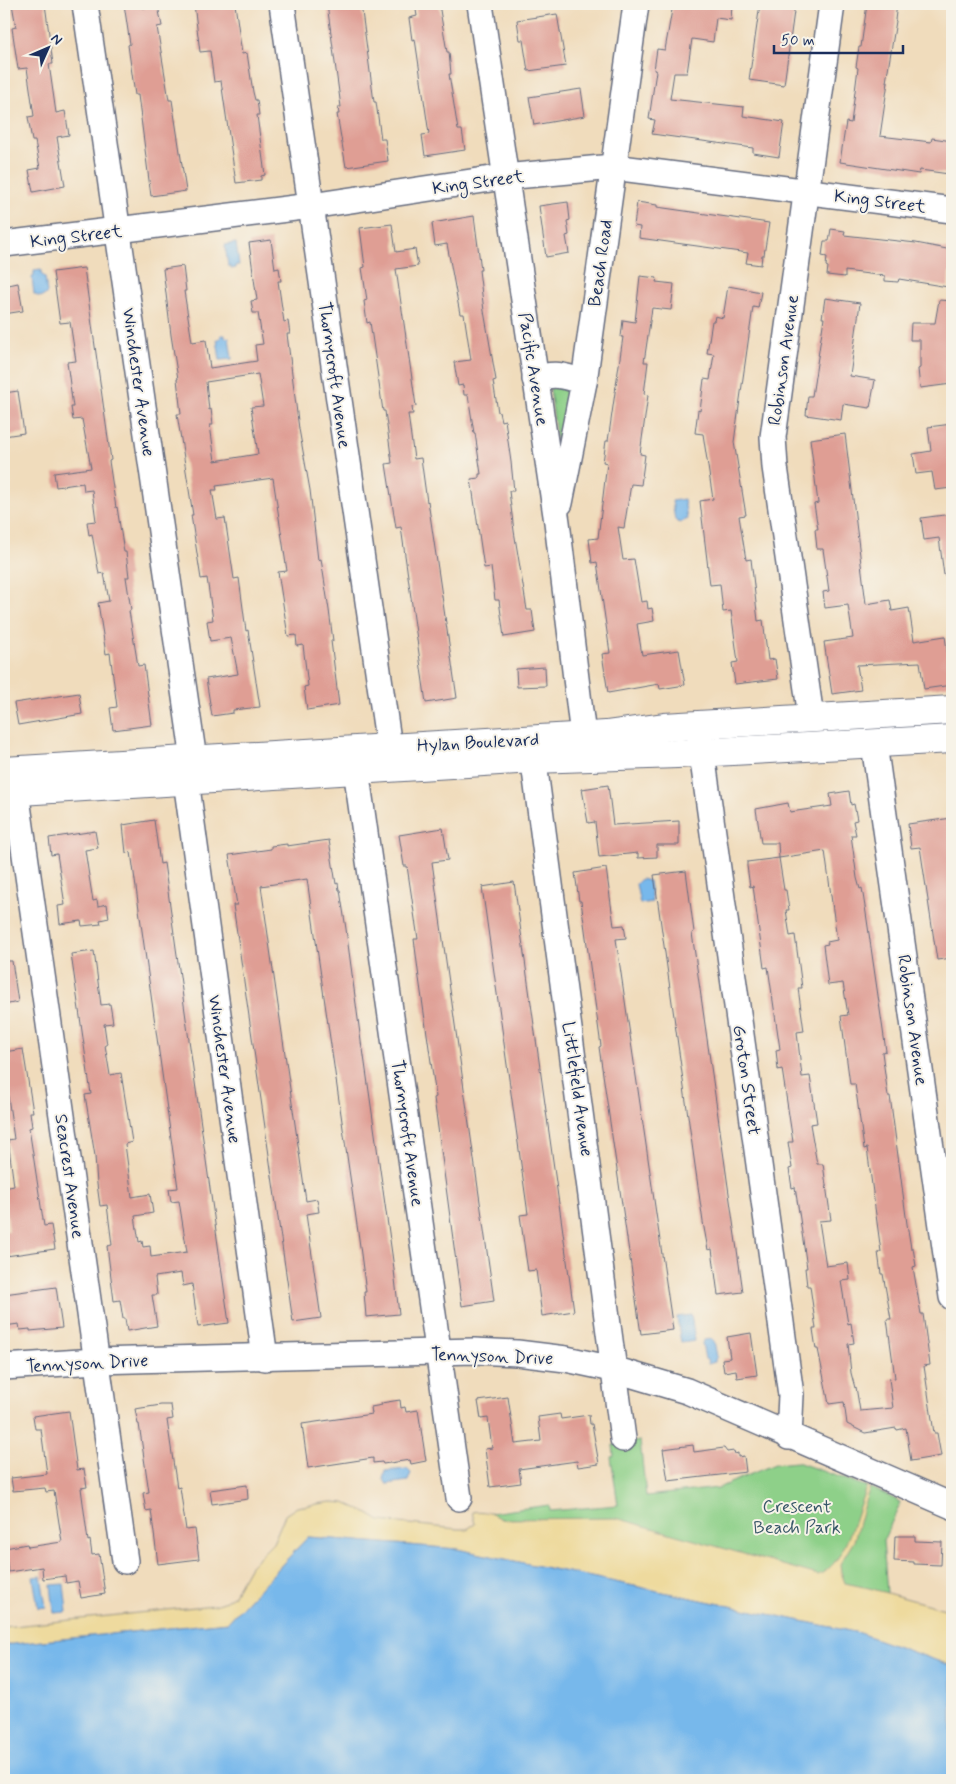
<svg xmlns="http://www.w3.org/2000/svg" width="956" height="1784" font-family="Mynerve,sans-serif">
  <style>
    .green { fill: #8ed089; stroke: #548074 }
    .sand { fill: #eeda9e; stroke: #84847e }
    .water { fill: #77b8eb; stroke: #4974a4 }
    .building { fill: #df9e94; fill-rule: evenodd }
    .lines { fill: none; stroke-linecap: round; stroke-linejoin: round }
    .minor-casing { stroke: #666c7f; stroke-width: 28 }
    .major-casing { stroke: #666c7f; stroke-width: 30 }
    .minor { stroke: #fff; stroke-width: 25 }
    .major { stroke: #fff; stroke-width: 28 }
    .labels { text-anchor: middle; stroke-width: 4; stroke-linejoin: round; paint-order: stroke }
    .street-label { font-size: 18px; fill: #1b2f5e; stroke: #f7f3e8 }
    .park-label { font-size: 18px; fill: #385769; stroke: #f7f3e8 }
  </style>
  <rect width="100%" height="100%" fill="#f7f3e8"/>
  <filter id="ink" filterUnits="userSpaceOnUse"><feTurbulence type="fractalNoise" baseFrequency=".02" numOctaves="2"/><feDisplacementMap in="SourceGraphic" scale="10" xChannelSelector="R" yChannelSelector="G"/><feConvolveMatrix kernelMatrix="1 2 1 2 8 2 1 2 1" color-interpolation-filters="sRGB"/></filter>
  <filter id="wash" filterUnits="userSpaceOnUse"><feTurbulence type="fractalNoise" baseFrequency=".0096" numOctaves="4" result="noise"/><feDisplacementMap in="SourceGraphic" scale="20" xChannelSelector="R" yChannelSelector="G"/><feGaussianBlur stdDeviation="1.12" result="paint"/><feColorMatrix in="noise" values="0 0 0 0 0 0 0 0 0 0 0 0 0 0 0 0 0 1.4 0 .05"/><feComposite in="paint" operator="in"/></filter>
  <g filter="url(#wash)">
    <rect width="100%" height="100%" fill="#f0dcbc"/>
    <g class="green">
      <path d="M 554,386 L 569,390 L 570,393 L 558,452 L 550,389 Z"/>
      <path d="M 640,1441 L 646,1496 L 718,1488 L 775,1464 L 797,1462 L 876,1490 L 901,1502 L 883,1541 L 887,1593 L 553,1520 L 501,1519 L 490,1513 L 549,1505 L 550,1511 L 618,1505 L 611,1457 L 614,1456 L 613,1445 Z"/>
    </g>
    <path class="sand" d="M 867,1486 L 870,1488 L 864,1504 L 854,1541 L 840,1564 L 841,1572 L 845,1583 L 869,1588 L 952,1611 L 952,1666 L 859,1633 L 457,1549 L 308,1537 L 228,1622 L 4,1645 L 4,1627 L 214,1605 L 226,1601 L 233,1596 L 250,1566 L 273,1543 L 285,1515 L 297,1507 L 331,1502 L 345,1503 L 365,1512 L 380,1521 L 457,1529 L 467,1529 L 475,1524 L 472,1512 C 484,1510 491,1513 501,1519 L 616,1518 L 818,1575 C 848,1563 854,1513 867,1486 Z"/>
    <g class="water">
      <path d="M 236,243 L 239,265 L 236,265 L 236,268 L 231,269 L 231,266 L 228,266 L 225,245 Z"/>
      <path d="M 41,270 L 41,274 L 45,277 L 47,293 L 44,296 L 39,297 L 34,294 L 32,278 L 34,275 L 34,271 Z"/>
      <path d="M 221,335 L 225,335 L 225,338 L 229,337 L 232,359 L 220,360 L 217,339 L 221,338 Z"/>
      <path d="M 684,499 L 687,519 L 680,523 L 675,520 L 672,501 Z"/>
      <path d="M 641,879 L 649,881 L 652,902 L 640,904 L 636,884 Z"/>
      <path d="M 691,1315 L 695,1341 L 681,1343 L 677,1317 Z"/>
      <path d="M 711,1339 L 714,1341 L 717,1357 L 715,1359 L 715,1362 L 708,1364 L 707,1360 L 705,1359 L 702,1343 L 704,1340 Z"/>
      <path d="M 407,1469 L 411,1473 L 408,1481 L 387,1484 L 383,1479 L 385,1471 Z"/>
      <path d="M 308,1537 L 457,1549 L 859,1633 L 952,1666 L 952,1780 L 4,1780 L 4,1645 L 228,1622 Z"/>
      <path d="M 41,1576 L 46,1607 L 38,1608 L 33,1577 Z"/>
      <path d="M 64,1584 L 67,1612 L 54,1613 L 51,1585 Z"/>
    </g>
    <g id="blocks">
      <g class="building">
        <path d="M 12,4 L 45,4 L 53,64 L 49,64 L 56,113 L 65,111 L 69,135 L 57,137 L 65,186 L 33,192 L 29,170 L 40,168 L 35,141 L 32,141 L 28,117 L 34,116 L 27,68 L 18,69 L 12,28 L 16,27 Z"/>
        <path d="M 124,4 L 142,4 L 143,8 L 158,6 L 162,26 L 157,27 L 169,100 L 172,100 L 186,191 L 151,196 L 138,95 L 135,95 L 128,45 L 130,44 Z"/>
        <path d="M 194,4 L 235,4 L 242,54 L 247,53 L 253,92 L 255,100 L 257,100 L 259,115 L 257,115 L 258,123 L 265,175 L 261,176 L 261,180 L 236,183 L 221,81 L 214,82 L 210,51 L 200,52 Z"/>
        <path d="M 327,4 L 361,4 L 374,102 L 376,102 L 381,139 L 385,139 L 388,161 L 346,167 L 337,114 L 339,114 L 338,107 L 341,107 Z"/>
        <path d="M 415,4 L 439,4 L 447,52 L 449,52 L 451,74 L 449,74 L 458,130 L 462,130 L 465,150 L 425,156 L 422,135 L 429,134 L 415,39 L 412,40 L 409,18 L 417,16 Z"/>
        <path d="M 673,4 L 732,4 L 731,20 L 716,18 L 713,42 L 692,39 L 687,73 L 674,73 L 670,99 L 744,107 L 743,116 L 784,122 L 779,157 L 753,153 L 753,148 L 652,134 L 655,120 L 649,119 L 656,71 L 654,70 L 657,49 L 665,50 Z"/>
        <path d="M 760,4 L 795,4 L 784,85 L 749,80 Z"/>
        <path d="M 867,4 L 897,4 L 895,20 L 896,21 L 886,82 L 888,82 L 880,136 L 931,142 L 932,138 L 952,141 L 949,174 L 920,170 L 919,174 L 840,162 L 846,122 L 851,123 L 858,68 L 856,67 L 859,47 L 861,47 Z"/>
        <path d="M 557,14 L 566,66 L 528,71 L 523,40 L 520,40 L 517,20 Z"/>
        <path d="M 581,89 L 585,116 L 534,125 L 529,97 Z"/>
        <path d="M 568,202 L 570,220 L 567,221 L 569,235 L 566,236 L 569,253 L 546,257 L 539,206 Z"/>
        <path d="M 637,202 L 657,205 L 657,207 L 769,223 L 764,255 L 762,255 L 761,265 L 746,263 L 748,253 L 639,238 L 640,227 L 634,226 Z"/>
        <path d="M 474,216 L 481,270 L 479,270 L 484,311 L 496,380 L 493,381 L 498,412 L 499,412 L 501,421 L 505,420 L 511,462 L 514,491 L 509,491 L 514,531 L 527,610 L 532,610 L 535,632 L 504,637 L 499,600 L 495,600 L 491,567 L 484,568 L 471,479 L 479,478 L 479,474 L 481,474 L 475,433 L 474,433 L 468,395 L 464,395 L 463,385 L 458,386 L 454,362 L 471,360 L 464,314 L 460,314 L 447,244 L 435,246 L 432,223 Z"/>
        <path d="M 392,224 L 396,252 L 415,249 L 418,266 L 396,269 L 416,406 L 412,407 L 413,414 L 408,414 L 414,459 L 421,458 L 427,502 L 428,501 L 457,698 L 426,703 L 401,527 L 396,528 L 386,464 L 392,463 L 385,411 L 383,411 L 370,322 L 367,323 L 364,301 L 367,300 L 362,268 L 365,267 L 360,228 Z"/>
        <path d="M 831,229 L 845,231 L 844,235 L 916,243 L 952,250 L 952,272 L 949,272 L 948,287 L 899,279 L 898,282 L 885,281 L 885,276 L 845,271 L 845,277 L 827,275 L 828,267 L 826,266 L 827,257 L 822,256 L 824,241 L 829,241 Z"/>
        <path d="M 271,240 L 275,269 L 279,268 L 281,281 L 278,281 L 284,322 L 288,321 L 290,334 L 287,334 L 299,429 L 310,490 L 318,560 L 321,559 L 329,610 L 333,641 L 331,641 L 339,705 L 307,710 L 304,687 L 308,686 L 303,645 L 297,646 L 296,635 L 288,636 L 278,572 L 287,571 L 273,478 L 216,486 L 217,490 L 212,490 L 217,519 L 225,518 L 234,579 L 239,578 L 246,631 L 248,630 L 260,707 L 233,710 L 233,713 L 212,716 L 206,679 L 238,674 L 231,638 L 210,641 L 207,621 L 213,620 L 207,578 L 201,579 L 191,515 L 193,515 L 177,414 L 181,414 L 177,379 L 178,379 L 171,335 L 163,269 L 183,266 L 186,291 L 184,291 L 192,342 L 206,340 L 210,368 L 257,361 L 255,345 L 263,344 L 258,313 L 253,313 L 251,301 L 257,300 L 249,243 ZM 258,374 L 263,406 L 251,407 L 258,454 L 215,461 L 210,425 L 213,425 L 211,409 L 209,410 L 206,382 Z"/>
        <path d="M 84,268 L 111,460 L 109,461 L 116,508 L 117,507 L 124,552 L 126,552 L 129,577 L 126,577 L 131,610 L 129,611 L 138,666 L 144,665 L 152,725 L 113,730 L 110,708 L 117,707 L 110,653 L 106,654 L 98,603 L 109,601 L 104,573 L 99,574 L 92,534 L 89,535 L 87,522 L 96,521 L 92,490 L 84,491 L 83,483 L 56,487 L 54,473 L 91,468 L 82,419 L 73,420 L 71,407 L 73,407 L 67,362 L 76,361 L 70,322 L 60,323 L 53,272 Z"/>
        <path d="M 640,276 L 657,278 L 656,282 L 674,284 L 671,310 L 652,308 L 644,362 L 648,362 L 644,394 L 648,395 L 640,454 L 645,455 L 641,485 L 631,484 L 624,528 L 618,527 L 623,560 L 634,559 L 641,602 L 647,601 L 648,609 L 652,608 L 654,621 L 637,624 L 642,655 L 679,650 L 685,685 L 660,689 L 659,684 L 608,693 L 602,654 L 610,653 L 597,562 L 592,563 L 589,539 L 598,538 L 607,463 L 603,462 L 606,441 L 608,441 L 623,337 L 621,337 L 623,320 L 635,322 Z"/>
        <path d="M 18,283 L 23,311 L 4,314 L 4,286 Z"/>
        <path d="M 728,286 L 761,292 L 758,308 L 753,307 L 734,442 L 746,515 L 739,516 L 746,560 L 751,559 L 758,621 L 763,620 L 768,660 L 775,659 L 778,679 L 735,684 L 732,663 L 738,662 L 731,611 L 723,612 L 720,584 L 710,585 L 700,501 L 713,499 L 703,434 L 695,433 L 698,410 L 700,411 L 704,379 L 710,380 L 714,354 L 707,353 L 712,321 L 714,321 L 715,316 L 723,318 Z"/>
        <path d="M 825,298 L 860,303 L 850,376 L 875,380 L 870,408 L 843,404 L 841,420 L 806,415 L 808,396 L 812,396 L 824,318 L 822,318 Z"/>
        <path d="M 939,300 L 952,301 L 952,384 L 920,388 L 918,369 L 920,368 L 920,340 L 910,340 L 911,323 L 935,323 Z"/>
        <path d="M 18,391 L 24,433 L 4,436 L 4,393 Z"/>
        <path d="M 952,424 L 952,488 L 935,490 L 932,472 L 916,474 L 913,454 L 931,451 L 928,427 Z"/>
        <path d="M 845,434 L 866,604 L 890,600 L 892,611 L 909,608 L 914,641 L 945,636 L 952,685 L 924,689 L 920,662 L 857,665 L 861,690 L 832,694 L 824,642 L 853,638 L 848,605 L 825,608 L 823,592 L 829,591 L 823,549 L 817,549 L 815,529 L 818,529 L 814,504 L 818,503 L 810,439 Z"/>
        <path d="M 952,514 L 952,575 L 944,575 L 939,538 L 924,540 L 921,518 Z"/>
        <path d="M 545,667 L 546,686 L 517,687 L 516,669 Z"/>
        <path d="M 79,693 L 82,714 L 18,725 L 14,703 Z"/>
        <path d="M 608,785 L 613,825 L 679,821 L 679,845 L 657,845 L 657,857 L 638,858 L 638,853 L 599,857 L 595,822 L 588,823 L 582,789 Z"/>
        <path d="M 849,791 L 851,805 L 854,804 L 857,820 L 853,821 L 856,835 L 851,835 L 857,878 L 860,889 L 862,888 L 866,913 L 886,1051 L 882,1052 L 888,1096 L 890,1096 L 907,1224 L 911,1248 L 913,1248 L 916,1266 L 913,1267 L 921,1314 L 923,1314 L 930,1365 L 924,1366 L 934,1433 L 937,1433 L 941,1456 L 911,1461 L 906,1428 L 897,1430 L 896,1428 L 865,1433 L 847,1424 L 844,1402 L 829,1404 L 818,1349 L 816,1349 L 813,1329 L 816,1329 L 810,1286 L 807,1286 L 805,1268 L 807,1268 L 800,1219 L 795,1187 L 792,1188 L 789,1169 L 792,1168 L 788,1142 L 793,1142 L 782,1069 L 778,1070 L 776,1050 L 780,1049 L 768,967 L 764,968 L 753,886 L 750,887 L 747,866 L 747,862 L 779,858 L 778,843 L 761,843 L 756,809 L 788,803 L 790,812 L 832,806 L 830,794 ZM 825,851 L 837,940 L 827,942 L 828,944 L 823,945 L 828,985 L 843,983 L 848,1015 L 841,1016 L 850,1084 L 855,1084 L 864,1149 L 867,1148 L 881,1252 L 878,1252 L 881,1274 L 883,1274 L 891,1319 L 887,1319 L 895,1378 L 889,1379 L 893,1408 L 860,1411 L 856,1387 L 855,1388 L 851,1373 L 848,1344 L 854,1343 L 851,1323 L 848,1324 L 841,1281 L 850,1280 L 848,1263 L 826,1266 L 819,1221 L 831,1220 L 823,1164 L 817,1164 L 810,1124 L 817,1123 L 810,1076 L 802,1077 L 797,1032 L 804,1031 L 798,988 L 802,988 L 795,935 L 790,936 L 786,910 L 789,910 L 786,890 L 784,890 L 779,858 Z"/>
        <path d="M 952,818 L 952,958 L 937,960 L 920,847 L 911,848 L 908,824 Z"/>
        <path d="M 154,820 L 160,864 L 164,863 L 229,1323 L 198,1327 L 192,1284 L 183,1286 L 181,1273 L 155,1277 L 157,1295 L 152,1295 L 157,1326 L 127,1331 L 125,1319 L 123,1319 L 120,1300 L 114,1301 L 107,1246 L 112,1245 L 107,1205 L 100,1206 L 97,1184 L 95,1156 L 85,1095 L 91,1094 L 71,954 L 94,951 L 101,1005 L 110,1004 L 113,1023 L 104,1024 L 107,1045 L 105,1045 L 110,1075 L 121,1073 L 132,1142 L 125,1144 L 132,1197 L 150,1194 L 153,1213 L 135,1216 L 139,1242 L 142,1241 L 143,1247 L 150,1246 L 151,1257 L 187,1252 L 179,1201 L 171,1202 L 169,1189 L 178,1188 L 131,852 L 126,853 L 123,825 Z"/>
        <path d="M 443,828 L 448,860 L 432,862 L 494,1301 L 462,1306 L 434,1098 L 436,1097 L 419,978 L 414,939 L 418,939 L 407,866 L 404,866 L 399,835 Z"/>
        <path d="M 95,831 L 98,848 L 85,850 L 89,876 L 93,901 L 97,900 L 98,906 L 107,904 L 109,918 L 100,920 L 101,924 L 82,926 L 81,921 L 60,924 L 58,906 L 65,905 L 57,854 L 51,855 L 49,838 Z"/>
        <path d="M 329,840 L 336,884 L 338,883 L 339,890 L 340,890 L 346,929 L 362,1049 L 363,1049 L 393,1261 L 399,1314 L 366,1317 L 364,1292 L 366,1292 L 359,1239 L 307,879 L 261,886 L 306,1201 L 317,1199 L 319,1212 L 306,1214 L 321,1318 L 293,1322 L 233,905 L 237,905 L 229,855 L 271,849 L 271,846 L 287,844 L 287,846 Z"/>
        <path d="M 606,868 L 614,926 L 624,925 L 626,938 L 616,939 L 673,1330 L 641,1334 L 599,1047 L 601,1046 L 581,901 L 579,901 L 575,873 Z"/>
        <path d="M 686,871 L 694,932 L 692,933 L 743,1292 L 718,1295 L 712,1249 L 708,1250 L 703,1222 L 654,875 Z"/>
        <path d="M 514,882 L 574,1311 L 542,1316 L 536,1270 L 528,1271 L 526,1258 L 520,1215 L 528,1214 L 482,887 Z"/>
        <path d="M 4,961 L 12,961 L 18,1002 L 4,1005 Z"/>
        <path d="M 23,1049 L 33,1112 L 30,1112 L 32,1127 L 29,1128 L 44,1226 L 51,1225 L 55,1249 L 6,1256 L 4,1231 L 9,1231 L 4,1188 L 14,1186 L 8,1140 L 14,1139 L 4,1068 L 4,1052 Z"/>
        <path d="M 56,1287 L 62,1328 L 30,1331 L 30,1329 L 20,1330 L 19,1324 L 4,1326 L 4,1294 Z"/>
        <path d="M 751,1333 L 757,1375 L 737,1378 L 736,1370 L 724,1372 L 722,1359 L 730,1358 L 727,1337 Z"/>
        <path d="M 508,1397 L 515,1444 L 541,1441 L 538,1417 L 560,1414 L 561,1419 L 589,1415 L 590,1424 L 592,1424 L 599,1464 L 578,1467 L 577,1461 L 519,1469 L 521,1483 L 490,1487 L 485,1449 L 492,1448 L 488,1418 L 481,1419 L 478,1401 Z"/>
        <path d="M 400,1400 L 401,1408 L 405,1407 L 406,1412 L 418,1410 L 426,1461 L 411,1464 L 410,1460 L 383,1464 L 382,1462 L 373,1463 L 373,1458 L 308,1468 L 302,1424 L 372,1414 L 371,1407 L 382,1405 L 381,1403 Z"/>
        <path d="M 161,1405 L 171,1405 L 173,1419 L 167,1420 L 177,1488 L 180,1487 L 186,1530 L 195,1529 L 199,1559 L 158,1564 L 151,1510 L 146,1511 L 143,1493 L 149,1492 L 139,1424 L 138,1424 L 135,1409 Z"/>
        <path d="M 69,1411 L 77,1470 L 84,1469 L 87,1487 L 81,1488 L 88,1541 L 90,1540 L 92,1555 L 99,1554 L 105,1594 L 81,1598 L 78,1581 L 66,1583 L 65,1576 L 43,1579 L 42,1567 L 8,1572 L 5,1548 L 27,1544 L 28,1547 L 62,1542 L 54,1491 L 46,1492 L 45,1488 L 13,1491 L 11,1478 L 47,1474 L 41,1429 L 35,1429 L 33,1416 Z"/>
        <path d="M 693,1445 L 694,1452 L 724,1448 L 727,1452 L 734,1451 L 735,1454 L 738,1453 L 738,1457 L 744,1456 L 746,1472 L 668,1481 L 663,1449 Z"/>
        <path d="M 247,1485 L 248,1499 L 212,1504 L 210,1490 Z"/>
        <path d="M 895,1536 L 915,1536 L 915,1541 L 942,1542 L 941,1565 L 914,1564 L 914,1562 L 894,1561 Z"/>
      </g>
    </g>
  </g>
  <g filter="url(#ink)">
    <use href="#blocks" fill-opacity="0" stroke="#666c7f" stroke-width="1"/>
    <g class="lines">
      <g class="minor-casing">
        <g id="minor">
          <path d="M 85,4 L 194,760"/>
          <path d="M 282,4 L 389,747"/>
          <path d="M 480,4 L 557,522 L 583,736"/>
          <path d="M 4,244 L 311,206 L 504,177 L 613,167 L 952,210"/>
          <path d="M 535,379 C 555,372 565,376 584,382"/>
          <path d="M 560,503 L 584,382 L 636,4"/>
          <path d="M 811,717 L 775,467 L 773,437 L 832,4"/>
          <path d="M 699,732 L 791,1395 L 789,1437"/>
          <path d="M 531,740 L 623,1439"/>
          <path d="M 874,744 L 952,1297"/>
          <path d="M 356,769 L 459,1498"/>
          <path d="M 186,780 L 265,1358"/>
          <path d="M 16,791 L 125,1561"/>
          <path d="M 4,1367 L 96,1361 L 474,1351 L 517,1353 L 566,1359 L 613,1369 L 687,1391 L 952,1506"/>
        </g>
      </g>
      <g class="major-casing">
        <g id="major">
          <path d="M 4,771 L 606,735 L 664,727 L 952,710"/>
          <path d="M 4,792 L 533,759 L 677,754 L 952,739"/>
        </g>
      </g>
      <use href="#minor" class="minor"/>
      <use href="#major" class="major"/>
    </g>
  </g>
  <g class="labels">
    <g class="street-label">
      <text transform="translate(478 182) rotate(-8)" y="6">King Street</text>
      <text transform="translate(880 201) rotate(7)" y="6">King Street</text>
      <text transform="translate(76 236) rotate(-7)" y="6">King Street</text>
      <text transform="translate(600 263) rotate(-82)" y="6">Beach Road</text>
      <text transform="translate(783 360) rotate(-82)" y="6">Robinson Avenue</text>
      <text transform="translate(534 369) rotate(81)" y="6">Pacific Avenue</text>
      <text transform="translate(335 375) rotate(82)" y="6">Thornycroft Avenue</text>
      <text transform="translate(139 382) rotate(82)" y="6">Winchester Avenue</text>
      <text transform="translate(478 742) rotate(-3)" y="6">Hylan Boulevard</text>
      <text transform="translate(913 1020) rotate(82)" y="6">Robinson Avenue</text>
      <text transform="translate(225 1069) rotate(82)" y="6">Winchester Avenue</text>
      <text transform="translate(747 1080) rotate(82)" y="6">Groton Street</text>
      <text transform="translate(578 1089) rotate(82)" y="6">Littlefield Avenue</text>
      <text transform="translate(408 1133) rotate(82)" y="6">Thornycroft Avenue</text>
      <text transform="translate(70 1176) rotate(82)" y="6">Seacrest Avenue</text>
      <text transform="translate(492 1356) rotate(2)" y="6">Tennyson Drive</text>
      <text transform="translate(87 1363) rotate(-3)" y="6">Tennyson Drive</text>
    </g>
    <g class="park-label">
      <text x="797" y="1512">Crescent<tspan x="797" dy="21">Beach Park</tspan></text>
    </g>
  </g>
  <rect width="956" height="1784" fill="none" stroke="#f7f3e8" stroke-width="20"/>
  <g transform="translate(48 48) rotate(45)" stroke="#f7f3e8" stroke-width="4" paint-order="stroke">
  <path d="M0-4L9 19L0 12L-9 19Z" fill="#1b2f5e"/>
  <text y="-8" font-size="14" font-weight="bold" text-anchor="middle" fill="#1b2f5e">N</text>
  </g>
  <path d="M774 45v8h129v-8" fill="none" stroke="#1b2f5e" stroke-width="2.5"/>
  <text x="781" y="45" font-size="15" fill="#1b2f5e" stroke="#f7f3e8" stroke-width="4" paint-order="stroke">50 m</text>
</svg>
